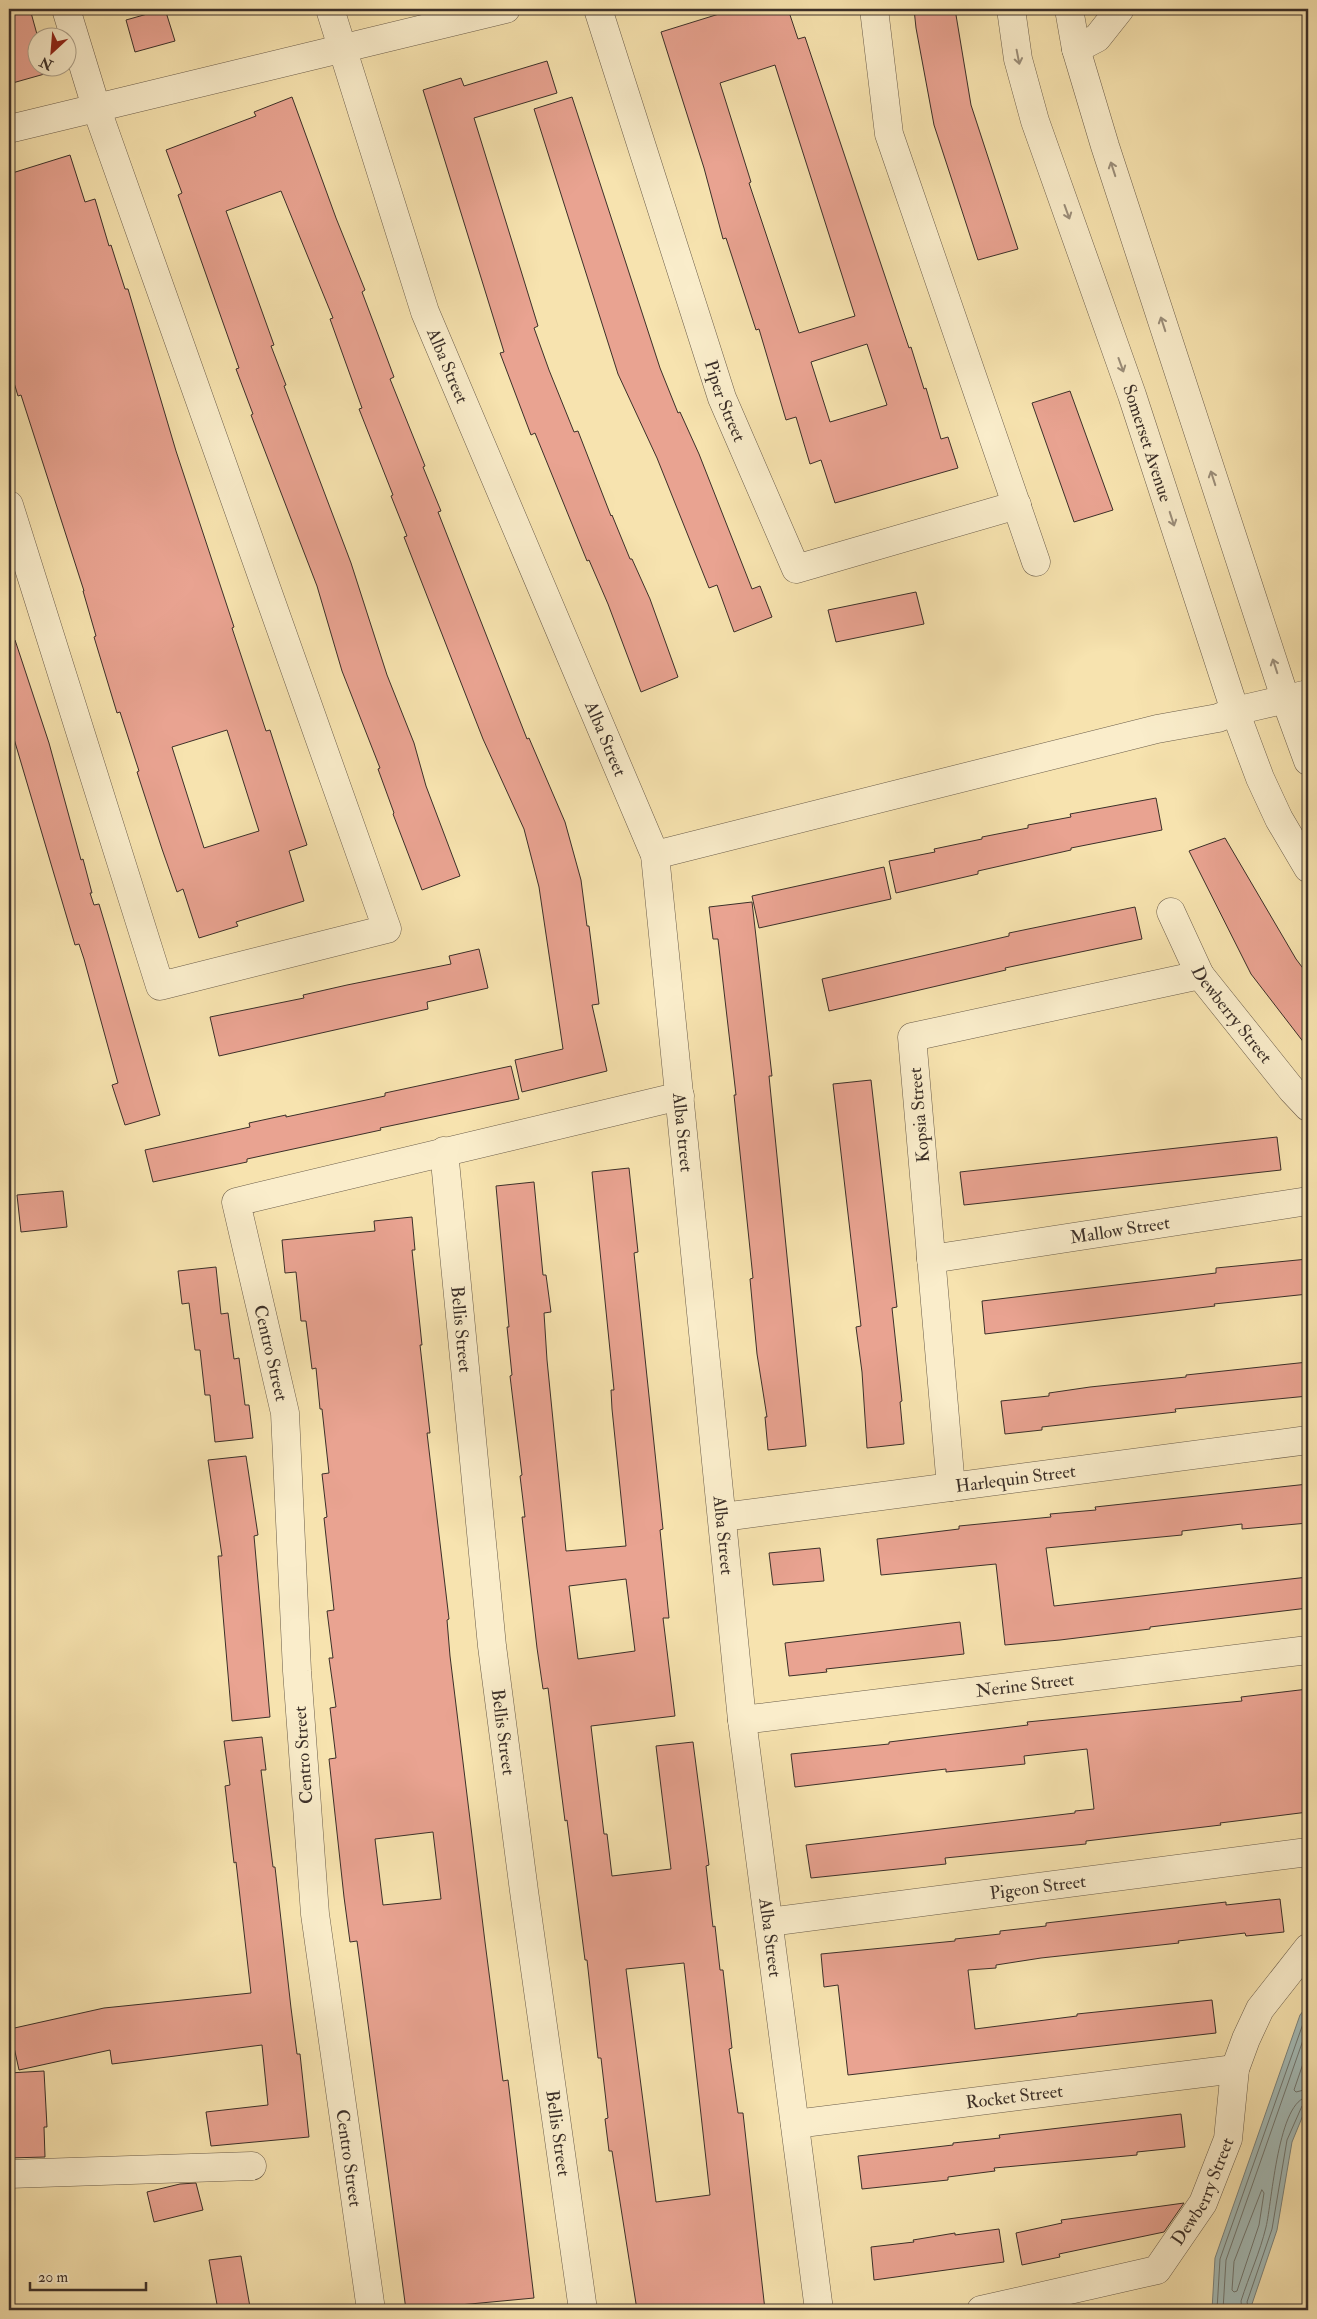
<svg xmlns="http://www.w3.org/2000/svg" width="1317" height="2319" font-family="'IM FELL Double Pica',serif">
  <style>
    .water { fill: #a4bbb7; stroke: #7a837e }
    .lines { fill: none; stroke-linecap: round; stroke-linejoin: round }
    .shore { stroke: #707670; stroke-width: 1 }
    .building { fill: #e9a391; stroke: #3c3029; fill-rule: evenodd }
    .minor-casing { stroke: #6b5d4a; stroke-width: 29 }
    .minor { stroke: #faedcb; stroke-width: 28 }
    .oneway { stroke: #9b8e7a }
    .labels { text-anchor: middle; stroke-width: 4; stroke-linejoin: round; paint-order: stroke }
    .street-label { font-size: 18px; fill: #3c3029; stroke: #faedcb }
  </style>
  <rect width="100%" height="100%" fill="#f7e3af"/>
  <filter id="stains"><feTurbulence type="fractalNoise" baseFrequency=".004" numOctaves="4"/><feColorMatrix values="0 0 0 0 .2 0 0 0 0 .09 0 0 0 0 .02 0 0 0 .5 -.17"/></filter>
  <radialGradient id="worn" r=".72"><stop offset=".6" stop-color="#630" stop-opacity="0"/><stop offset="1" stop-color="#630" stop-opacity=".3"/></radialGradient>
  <path class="water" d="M 1308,2005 L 1308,2103 L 1292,2142 L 1277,2230 L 1252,2304 L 1254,2310 L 1212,2310 L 1215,2258 L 1300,2015 Z"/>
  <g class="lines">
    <g class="shore">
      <path d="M 1308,2049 L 1294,2090 L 1296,2092 L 1308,2089"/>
      <path d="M 1262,2190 L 1264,2193 L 1259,2225 L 1237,2291 L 1234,2292 L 1232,2290 L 1234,2262 Z"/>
      <path d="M 1217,2310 L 1220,2259 L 1305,2018 L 1308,2013"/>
      <path d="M 1223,2310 L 1226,2260 L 1308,2026"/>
      <path d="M 1242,2310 L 1241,2301 C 1249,2276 1260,2252 1266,2227 C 1272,2203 1278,2099 1308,2097"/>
      <path d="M 1249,2310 L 1247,2302 L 1272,2229 L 1287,2140 L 1302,2106 L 1308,2103"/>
    </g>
  </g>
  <g class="building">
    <path d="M 9,9 L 30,9 L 38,38 L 38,68 L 46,68 L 48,73 L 9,84 Z"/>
    <path d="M 165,9 L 175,41 L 135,52 L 126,20 Z"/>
    <path d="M 735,9 L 788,9 L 798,39 L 805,37 L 909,348 L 911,347 L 924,389 L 926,388 L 941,439 L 948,437 L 958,468 L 835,503 L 821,460 L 810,464 L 796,417 L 786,420 L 759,329 L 756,330 L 726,238 L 723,239 L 704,168 L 661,32 ZM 775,65 L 855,316 L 799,333 L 749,183 L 751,182 L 720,83 ZM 867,344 L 887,405 L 830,422 L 811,362 Z"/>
    <path d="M 914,9 L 955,9 L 971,105 L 1018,249 L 978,260 L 934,125 L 916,28 Z"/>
    <path d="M 547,61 L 557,93 L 474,118 L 538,326 L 534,328 L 549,370 L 574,432 L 578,431 L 611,516 L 612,515 L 630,559 L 632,559 L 650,599 L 678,677 L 641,692 L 608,604 L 589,560 L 587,561 L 535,433 L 531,435 L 500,353 L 504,352 L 423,90 L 461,78 L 464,86 Z"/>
    <path d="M 292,97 L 336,218 L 365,290 L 362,292 L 394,377 L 390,379 L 425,466 L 423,467 L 441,511 L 438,512 L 527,739 L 529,738 L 565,822 L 581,880 L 587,926 L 589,926 L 599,1004 L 592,1005 L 607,1071 L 522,1092 L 515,1060 L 563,1049 L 539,887 L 524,829 L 483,739 L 404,537 L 407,536 L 391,496 L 393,495 L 359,409 L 362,408 L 330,319 L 333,318 L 281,191 L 226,211 L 274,345 L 271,346 L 286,385 L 284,386 L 351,563 L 387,675 L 414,743 L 426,786 L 460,876 L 422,890 L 393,814 L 394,813 L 378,769 L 380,768 L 342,671 L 317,586 L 251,415 L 253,414 L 236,369 L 239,368 L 178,195 L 182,193 L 166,150 L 256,116 L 254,112 Z"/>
    <path d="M 572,97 L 660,368 L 678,413 L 680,412 L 699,454 L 752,589 L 760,586 L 772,617 L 734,632 L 717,585 L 709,588 L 657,458 L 618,374 L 534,109 Z"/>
    <path d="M 70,155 L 85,202 L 95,199 L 109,246 L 111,245 L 125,289 L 128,289 L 176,451 L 234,627 L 232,628 L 266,731 L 270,730 L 307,845 L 289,851 L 304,901 L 236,922 L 238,926 L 199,938 L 183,889 L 177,892 L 162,849 L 137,772 L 139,771 L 120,712 L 117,713 L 94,637 L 96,636 L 83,591 L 84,591 L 21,395 L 18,396 L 9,366 L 9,174 ZM 227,730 L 259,831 L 204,848 L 172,747 Z"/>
    <path d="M 1070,391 L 1113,510 L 1074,522 L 1032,403 Z"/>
    <path d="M 916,592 L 924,624 L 836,642 L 828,610 Z"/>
    <path d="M 15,640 L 49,743 L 81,860 L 83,859 L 92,893 L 90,893 L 94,905 L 99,904 L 108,934 L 160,1115 L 125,1125 L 112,1085 L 118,1083 L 84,959 L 79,944 L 75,945 L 9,722 L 9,641 Z"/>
    <path d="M 1156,798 L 1162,830 L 1071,848 L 1071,850 L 978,871 L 978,874 L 896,893 L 889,861 L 935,852 L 934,849 L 982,839 L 982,837 L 1028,828 L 1028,825 L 1071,817 L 1070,814 Z"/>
    <path d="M 1225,838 L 1296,959 L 1308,975 L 1308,1048 L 1251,974 L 1189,851 Z"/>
    <path d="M 884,867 L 891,899 L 759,928 L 752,896 Z"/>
    <path d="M 752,902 L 772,1076 L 769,1076 L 806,1446 L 768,1450 L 765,1417 L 767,1417 L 757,1354 L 750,1279 L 753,1278 L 734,1095 L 736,1095 L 718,939 L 713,939 L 709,907 Z"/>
    <path d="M 1135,907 L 1142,939 L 1005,968 L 1006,970 L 829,1011 L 822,979 L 1009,936 L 1009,933 Z"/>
    <path d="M 479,949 L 488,988 L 427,1002 L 428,1009 L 219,1056 L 210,1017 L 304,998 L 303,995 L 347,985 L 451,964 L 449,956 Z"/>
    <path d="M 511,1066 L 519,1099 L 380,1128 L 381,1130 L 247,1159 L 247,1162 L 153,1182 L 145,1150 L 250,1127 L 249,1123 L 286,1115 L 286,1117 L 385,1096 L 385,1093 Z"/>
    <path d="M 871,1080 L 897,1307 L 892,1308 L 902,1401 L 900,1402 L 904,1444 L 867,1448 L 862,1372 L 856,1327 L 861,1326 L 833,1084 Z"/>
    <path d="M 1277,1137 L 1281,1170 L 964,1205 L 960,1172 Z"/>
    <path d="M 629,1168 L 638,1252 L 634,1253 L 663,1529 L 660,1530 L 669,1618 L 663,1618 L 675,1716 L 591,1726 L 604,1834 L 607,1834 L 612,1876 L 671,1869 L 656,1746 L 693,1742 L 709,1865 L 706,1866 L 713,1927 L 715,1926 L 720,1970 L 723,1970 L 732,2048 L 729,2049 L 738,2113 L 743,2113 L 765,2310 L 637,2310 L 612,2151 L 609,2151 L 605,2119 L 608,2118 L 601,2058 L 598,2058 L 587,1960 L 585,1960 L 567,1820 L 565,1821 L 548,1688 L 543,1689 L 537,1648 L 522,1517 L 525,1517 L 520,1476 L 522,1475 L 510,1376 L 512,1375 L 507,1327 L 509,1327 L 496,1186 L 534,1182 L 543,1275 L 546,1275 L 551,1312 L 544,1313 L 547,1360 L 566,1551 L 626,1546 L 612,1409 L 611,1390 L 614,1390 L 592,1172 ZM 626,1579 L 635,1651 L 578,1659 L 569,1586 ZM 684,1963 L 710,2195 L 656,2202 L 626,1969 Z"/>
    <path d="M 63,1191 L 67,1227 L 21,1232 L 17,1195 Z"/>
    <path d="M 412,1217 L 415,1250 L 412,1250 L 422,1345 L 420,1345 L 430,1433 L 427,1433 L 449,1619 L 447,1620 L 450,1656 L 485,1942 L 503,2081 L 508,2080 L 534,2298 L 406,2310 L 357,1941 L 350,1942 L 344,1897 L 329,1759 L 336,1758 L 330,1708 L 336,1707 L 329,1658 L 333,1658 L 327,1611 L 334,1610 L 324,1518 L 327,1517 L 322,1474 L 329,1473 L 322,1409 L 320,1409 L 316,1368 L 312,1369 L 306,1321 L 301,1321 L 296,1272 L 285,1273 L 282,1240 L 375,1231 L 374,1221 ZM 433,1832 L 441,1899 L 383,1905 L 375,1839 Z"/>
    <path d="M 1308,1259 L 1308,1294 L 1214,1304 L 1215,1306 L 985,1334 L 982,1301 L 1216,1273 L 1216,1268 Z"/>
    <path d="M 216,1267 L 221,1314 L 228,1313 L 234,1359 L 239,1358 L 245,1405 L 249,1405 L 253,1438 L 215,1442 L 210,1395 L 205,1395 L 200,1350 L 195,1350 L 189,1303 L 182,1304 L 178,1271 Z"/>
    <path d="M 1308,1362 L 1308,1396 L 1175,1409 L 1176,1412 L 1042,1427 L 1042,1430 L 1005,1434 L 1001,1401 L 1049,1396 L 1049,1393 L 1090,1387 L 1186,1377 L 1186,1375 Z"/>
    <path d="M 246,1456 L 258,1535 L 254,1536 L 270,1717 L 232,1721 L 218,1556 L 222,1556 L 208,1460 Z"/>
    <path d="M 1308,1484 L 1308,1523 L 1242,1529 L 1242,1524 L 1182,1531 L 1182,1535 L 1046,1548 L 1054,1606 L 1308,1577 L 1308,1608 L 1150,1627 L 1150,1629 L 1060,1640 L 1005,1645 L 996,1564 L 881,1575 L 877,1539 L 959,1529 L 959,1526 L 1051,1517 L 1050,1514 L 1096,1510 L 1095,1507 Z"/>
    <path d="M 820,1548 L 824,1581 L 773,1585 L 769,1553 Z"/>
    <path d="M 960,1622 L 964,1654 L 826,1669 L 827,1672 L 789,1676 L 785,1643 Z"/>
    <path d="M 1308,1689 L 1308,1812 L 1220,1823 L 1221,1825 L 1086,1841 L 1086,1844 L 945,1858 L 946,1864 L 811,1878 L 806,1845 L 1075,1813 L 1075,1811 L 1094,1809 L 1087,1749 L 1024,1756 L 1025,1764 L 946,1772 L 946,1769 L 795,1787 L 791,1754 L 889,1744 L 889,1742 L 1028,1725 L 1027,1722 L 1242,1701 L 1241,1697 Z"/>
    <path d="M 262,1737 L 266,1770 L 261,1770 L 273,1867 L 275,1867 L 291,2008 L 297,2054 L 300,2054 L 309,2137 L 211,2146 L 206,2112 L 268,2105 L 262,2045 L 112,2064 L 110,2050 L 19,2070 L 10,2029 L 104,2008 L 251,1993 L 236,1862 L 234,1863 L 225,1786 L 230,1785 L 224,1741 Z"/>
    <path d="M 1280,1899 L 1284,1932 L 1246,1936 L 1245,1933 L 1178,1941 L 1179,1943 L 1041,1958 L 996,1965 L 996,1968 L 968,1970 L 975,2029 L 1077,2016 L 1077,2014 L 1212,2000 L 1216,2033 L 848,2075 L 838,1985 L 824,1987 L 821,1954 L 955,1941 L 955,1939 L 1000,1934 L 1000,1931 L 1046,1926 L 1046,1923 L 1226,1902 L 1226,1905 Z"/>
    <path d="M 44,2071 L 47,2127 L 44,2127 L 45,2157 L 9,2158 L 9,2073 Z"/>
    <path d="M 1181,2114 L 1185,2147 L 1137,2152 L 1137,2155 L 994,2168 L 995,2171 L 948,2177 L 948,2180 L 862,2189 L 858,2156 L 953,2145 L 953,2143 L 1000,2138 L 999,2135 Z"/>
    <path d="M 196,2183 L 203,2210 L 154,2222 L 147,2192 L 180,2184 Z"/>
    <path d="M 1184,2203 L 1164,2232 L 1059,2254 L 1060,2257 L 1022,2265 L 1016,2233 L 1062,2223 L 1061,2220 Z"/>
    <path d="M 999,2229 L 1004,2262 L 874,2280 L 871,2247 L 914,2242 L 913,2240 L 955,2233 L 955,2235 Z"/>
    <path d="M 241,2256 L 250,2307 L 218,2310 L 209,2260 Z"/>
  </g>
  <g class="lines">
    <g class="minor-casing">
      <g id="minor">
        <path id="s1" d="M 330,9 L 425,312 L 655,855 L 742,1720 L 819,2310"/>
        <path id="s2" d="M 598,9 L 722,398 L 796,569 L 1017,505"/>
        <path d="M 874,9 L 889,134 L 1036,562"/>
        <path id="s3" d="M 1011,9 L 1018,59 L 1035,121 L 1132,395 L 1235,711 L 1260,778 L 1279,819 L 1308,868"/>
        <path d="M 1069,9 L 1076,49 L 1105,146 L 1285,698 L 1308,761"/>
        <path d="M 1076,49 L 1097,38 L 1120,9"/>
        <path d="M 9,129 L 506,9"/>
        <path d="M 9,505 L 160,986 L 387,929 L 96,107 L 66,9"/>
        <path d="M 655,855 L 1157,729 L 1218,718 L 1235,711 L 1308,694"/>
        <path id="s4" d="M 1171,912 L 1200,975 L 1292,1090 L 1308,1107"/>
        <path id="s5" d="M 444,1151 L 492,1646 L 524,1891 L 583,2310"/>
        <path id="s6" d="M 931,1259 L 1308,1201"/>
        <path d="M 951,1487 L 912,1037 L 1200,975"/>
        <path id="s7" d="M 723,1517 L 1308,1440"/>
        <path id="s8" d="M 742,1720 L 1308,1650"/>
        <path id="s9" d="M 769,1922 L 1308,1852"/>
        <path id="s10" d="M 795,2124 L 1235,2069"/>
        <path d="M 9,2174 L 252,2166"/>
        <path d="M 371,2310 L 315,1914 L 297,1671 L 285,1413 L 236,1202 L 680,1096"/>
        <path id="s11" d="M 981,2310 L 1157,2270 L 1203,2203 L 1228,2139 L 1235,2069 L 1246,2039 L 1260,2009 L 1308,1948"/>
      </g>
    </g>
    <use href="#minor" class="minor"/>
  </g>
  <defs><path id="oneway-shaft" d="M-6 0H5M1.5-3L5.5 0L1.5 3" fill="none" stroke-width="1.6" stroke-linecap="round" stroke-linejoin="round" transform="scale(1.25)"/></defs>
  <g class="oneway">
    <use href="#oneway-shaft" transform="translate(1018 57) rotate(79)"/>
    <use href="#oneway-shaft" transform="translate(1113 169) rotate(-108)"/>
    <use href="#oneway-shaft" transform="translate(1067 212) rotate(70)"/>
    <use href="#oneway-shaft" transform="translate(1163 324) rotate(-108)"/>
    <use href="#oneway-shaft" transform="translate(1121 365) rotate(70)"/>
    <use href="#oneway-shaft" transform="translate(1213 478) rotate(-108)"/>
    <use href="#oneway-shaft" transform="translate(1172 519) rotate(72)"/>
    <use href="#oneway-shaft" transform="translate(1275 666) rotate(-108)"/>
  </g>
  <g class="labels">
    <g class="street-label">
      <text dy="6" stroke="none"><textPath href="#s1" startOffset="376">Alba Street</textPath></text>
      <text dy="6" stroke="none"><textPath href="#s2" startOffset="412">Piper Street</textPath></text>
      <text dy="6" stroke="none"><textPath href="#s3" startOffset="456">Somerset Avenue</textPath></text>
      <text dy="6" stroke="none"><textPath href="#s1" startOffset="781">Alba Street</textPath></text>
      <text dy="6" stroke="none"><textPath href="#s4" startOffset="120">Dewberry Street</textPath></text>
      <text transform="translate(919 1115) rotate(-95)" y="6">Kopsia Street</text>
      <text dy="6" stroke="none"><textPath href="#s1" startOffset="1186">Alba Street</textPath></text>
      <text dy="6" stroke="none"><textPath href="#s6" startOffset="191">Mallow Street</textPath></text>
      <text dy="6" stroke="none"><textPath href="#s5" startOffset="179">Bellis Street</textPath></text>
      <text transform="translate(271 1353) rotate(77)" y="6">Centro Street</text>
      <text dy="6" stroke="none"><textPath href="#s7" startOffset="295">Harlequin Street</textPath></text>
      <text dy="6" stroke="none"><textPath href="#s1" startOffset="1591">Alba Street</textPath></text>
      <text dy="6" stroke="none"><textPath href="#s8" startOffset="285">Nerine Street</textPath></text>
      <text dy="6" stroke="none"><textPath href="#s5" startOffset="584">Bellis Street</textPath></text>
      <text transform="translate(303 1755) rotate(-94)" y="6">Centro Street</text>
      <text dy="6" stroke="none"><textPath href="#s9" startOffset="271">Pigeon Street</textPath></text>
      <text dy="6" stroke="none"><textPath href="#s1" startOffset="1996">Alba Street</textPath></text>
      <text dy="6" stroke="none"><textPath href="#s10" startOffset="221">Rocket Street</textPath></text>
      <text dy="6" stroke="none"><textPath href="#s5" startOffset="989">Bellis Street</textPath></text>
      <text transform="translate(349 2158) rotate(82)" y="6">Centro Street</text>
      <text dy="6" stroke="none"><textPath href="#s11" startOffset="272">Dewberry Street</textPath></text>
    </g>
  </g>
  <rect width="1317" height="2319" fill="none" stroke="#f7e3af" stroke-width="30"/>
  <rect x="10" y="10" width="1297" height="2299" fill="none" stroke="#3c3029" stroke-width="2.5"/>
  <rect x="15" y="15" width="1287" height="2289" fill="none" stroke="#3c3029"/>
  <g transform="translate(52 52) rotate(206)"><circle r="24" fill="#faedcb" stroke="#aea18a"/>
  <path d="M0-4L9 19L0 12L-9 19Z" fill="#8f2418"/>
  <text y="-8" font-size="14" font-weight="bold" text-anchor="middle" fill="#3c3029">N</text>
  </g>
  <path d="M30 2282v8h116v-8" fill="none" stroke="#3c3029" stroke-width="2.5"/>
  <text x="38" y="2282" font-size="15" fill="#3c3029" stroke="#faedcb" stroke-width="4" paint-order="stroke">20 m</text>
  <rect width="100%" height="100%" filter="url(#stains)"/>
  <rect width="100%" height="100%" fill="url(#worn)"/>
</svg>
